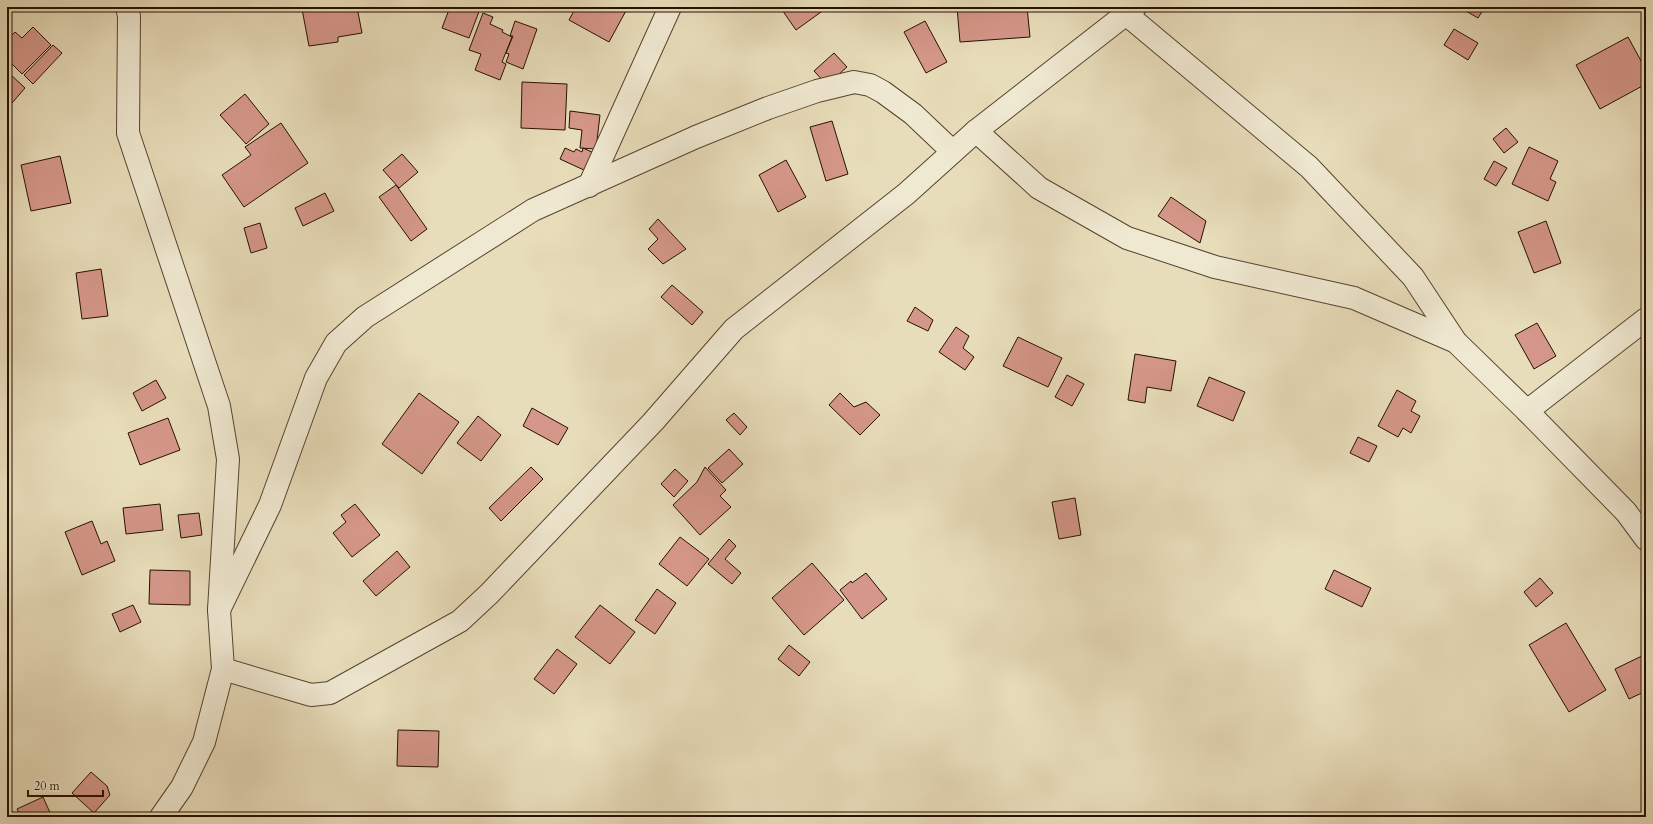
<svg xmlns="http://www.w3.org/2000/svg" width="1653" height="824" font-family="Cardo,serif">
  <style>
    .building { fill: #d59789; stroke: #261000 }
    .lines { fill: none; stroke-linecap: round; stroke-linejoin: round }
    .minor-casing { stroke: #56432e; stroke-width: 24 }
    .minor { stroke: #f0e9d2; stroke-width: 22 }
  </style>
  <rect width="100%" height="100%" fill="#e8ddba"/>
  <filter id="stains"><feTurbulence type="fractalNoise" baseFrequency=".005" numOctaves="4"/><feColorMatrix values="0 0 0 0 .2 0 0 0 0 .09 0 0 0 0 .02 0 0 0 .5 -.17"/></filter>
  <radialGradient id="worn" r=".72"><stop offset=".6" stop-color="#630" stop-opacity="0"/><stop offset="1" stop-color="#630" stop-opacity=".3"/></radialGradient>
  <g class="building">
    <path d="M 316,7 L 357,7 L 362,33 L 338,37 L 338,42 L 309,46 L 302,9 Z"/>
    <path d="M 450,7 L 474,7 L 480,9 L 469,38 L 442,28 Z"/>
    <path d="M 576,7 L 628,7 L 609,42 L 569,20 Z"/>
    <path d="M 780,7 L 828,7 L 796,30 Z"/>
    <path d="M 957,7 L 1027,7 L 1030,37 L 960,42 Z"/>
    <path d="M 1459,7 L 1485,7 L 1478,18 Z"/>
    <path d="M 483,13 L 493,17 L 490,24 L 503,30 L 502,32 L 512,37 L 502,62 L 506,64 L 500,80 L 475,70 L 481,54 L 469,50 Z"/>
    <path d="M 515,21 L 537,29 L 523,69 L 506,62 L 509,54 L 506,53 L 513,36 L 510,36 Z"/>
    <path d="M 925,21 L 947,62 L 926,73 L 904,32 Z"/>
    <path d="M 33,27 L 51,45 L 22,74 L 7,59 L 7,40 L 15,32 L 22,38 Z"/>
    <path d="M 1454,29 L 1478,43 L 1468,60 L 1444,45 Z"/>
    <path d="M 1628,37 L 1646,70 L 1646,84 L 1600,109 L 1576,65 Z"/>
    <path d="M 53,45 L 62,53 L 33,84 L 24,75 Z"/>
    <path d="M 834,53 L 847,67 L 827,85 L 814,71 Z"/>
    <path d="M 9,73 L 25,88 L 12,103 L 7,99 L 7,75 Z"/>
    <path d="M 522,82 L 567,84 L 565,130 L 521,128 Z"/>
    <path d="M 245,94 L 269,124 L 246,144 L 220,115 Z"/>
    <path d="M 570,111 L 600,115 L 596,149 L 580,148 L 582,130 L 569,128 Z"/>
    <path d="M 832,121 L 848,174 L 826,181 L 810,127 Z"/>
    <path d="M 281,123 L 308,163 L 244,207 L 222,175 L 251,155 L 245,147 Z"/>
    <path d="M 1506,128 L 1518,142 L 1504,153 L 1493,139 Z"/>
    <path d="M 1529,147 L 1558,161 L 1550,179 L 1556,182 L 1548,201 L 1512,184 Z"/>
    <path d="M 565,148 L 574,152 L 576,149 L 582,152 L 583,148 L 594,153 L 586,171 L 560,159 Z"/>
    <path d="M 402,154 L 418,172 L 399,188 L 383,170 Z"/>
    <path d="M 60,156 L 71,203 L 31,211 L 21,165 Z"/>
    <path d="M 786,160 L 806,197 L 778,212 L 759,175 Z"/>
    <path d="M 1494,161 L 1507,168 L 1496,186 L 1484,179 Z"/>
    <path d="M 396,185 L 427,229 L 411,241 L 379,197 Z"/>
    <path d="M 325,193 L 334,211 L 303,226 L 295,208 Z"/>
    <path d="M 1171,197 L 1206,221 L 1200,243 L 1158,216 Z"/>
    <path d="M 658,219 L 686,249 L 663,264 L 648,249 L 658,239 L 649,229 Z"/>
    <path d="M 1546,221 L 1561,263 L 1534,273 L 1518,232 Z"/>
    <path d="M 260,223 L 267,248 L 251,253 L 244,228 Z"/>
    <path d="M 101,269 L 108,316 L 82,319 L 76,273 Z"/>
    <path d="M 672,285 L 703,312 L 692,325 L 661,297 Z"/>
    <path d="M 915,307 L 933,320 L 928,331 L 907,321 Z"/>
    <path d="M 1537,323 L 1556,356 L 1534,369 L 1515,335 Z"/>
    <path d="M 956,327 L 969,336 L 963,348 L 974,357 L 965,370 L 939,352 Z"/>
    <path d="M 1018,337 L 1062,358 L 1048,387 L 1003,366 Z"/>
    <path d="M 1135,354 L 1176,361 L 1171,391 L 1147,387 L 1145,403 L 1128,400 Z"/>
    <path d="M 1067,375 L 1084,384 L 1072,406 L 1055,397 Z"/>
    <path d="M 1209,377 L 1245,392 L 1233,421 L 1197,406 Z"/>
    <path d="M 156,380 L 166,398 L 142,411 L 133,393 Z"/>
    <path d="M 1397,390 L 1416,401 L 1411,411 L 1420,416 L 1411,433 L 1403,428 L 1398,437 L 1378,426 Z"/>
    <path d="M 419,393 L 459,422 L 422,474 L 382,444 Z"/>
    <path d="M 840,393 L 854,407 L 866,402 L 880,415 L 860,435 L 829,405 Z"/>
    <path d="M 532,408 L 568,428 L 558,445 L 523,426 Z"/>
    <path d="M 734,413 L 747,427 L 740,435 L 726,420 Z"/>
    <path d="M 478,416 L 501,435 L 481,461 L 457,443 Z"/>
    <path d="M 168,418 L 180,450 L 140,465 L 128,433 Z"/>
    <path d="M 1358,437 L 1377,446 L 1369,462 L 1350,453 Z"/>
    <path d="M 729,449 L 743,464 L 722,483 L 708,468 Z"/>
    <path d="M 531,467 L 543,479 L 501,521 L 489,508 Z"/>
    <path d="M 705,467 L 726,490 L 720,496 L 731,507 L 700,535 L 673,505 L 697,482 Z"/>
    <path d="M 675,469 L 688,481 L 674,497 L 661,484 Z"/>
    <path d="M 1075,498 L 1081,535 L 1059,539 L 1052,502 Z"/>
    <path d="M 160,504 L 163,530 L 126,534 L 123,508 Z"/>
    <path d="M 355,504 L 380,535 L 352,557 L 333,533 L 346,522 L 341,515 Z"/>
    <path d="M 199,513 L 202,535 L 181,538 L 178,515 Z"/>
    <path d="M 92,521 L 101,544 L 107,541 L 115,561 L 82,575 L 65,532 Z"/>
    <path d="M 680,537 L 709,559 L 687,586 L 659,564 Z"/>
    <path d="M 729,539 L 736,546 L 725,559 L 741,573 L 732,584 L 708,564 Z"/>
    <path d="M 397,551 L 410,567 L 376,596 L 363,581 Z"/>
    <path d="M 812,563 L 844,600 L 804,635 L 772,598 Z"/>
    <path d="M 150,570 L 190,571 L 190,605 L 149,604 Z"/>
    <path d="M 1334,570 L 1371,588 L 1362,607 L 1325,589 Z"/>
    <path d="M 866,573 L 887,599 L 862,619 L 840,590 L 851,581 L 852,583 Z"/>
    <path d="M 1540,578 L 1553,593 L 1536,607 L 1524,592 Z"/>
    <path d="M 657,589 L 676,603 L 655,634 L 635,620 Z"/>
    <path d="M 133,605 L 141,622 L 120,632 L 112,614 Z"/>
    <path d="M 600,605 L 635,632 L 610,664 L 575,637 Z"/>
    <path d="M 1566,623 L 1606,690 L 1569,712 L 1529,645 Z"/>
    <path d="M 789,645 L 810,662 L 799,676 L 778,659 Z"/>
    <path d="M 557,649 L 577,664 L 554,694 L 534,679 Z"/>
    <path d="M 1646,654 L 1646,691 L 1629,699 L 1615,669 Z"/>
    <path d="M 398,730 L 439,731 L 438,767 L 397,766 Z"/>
    <path d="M 91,772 L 107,786 L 110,795 L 94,813 L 72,793 Z"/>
    <path d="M 43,797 L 52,817 L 21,817 L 17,809 Z"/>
  </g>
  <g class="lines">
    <g class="minor-casing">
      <g id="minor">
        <path d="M 127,7 L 129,16 L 128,133 L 219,406 L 228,459 L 219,610 L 223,669 L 204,742 L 182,787 L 161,817"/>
        <path d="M 1126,14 L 1309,167 L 1413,277 L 1456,342 L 1527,411 L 1626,512 L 1646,539"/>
        <path d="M 976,131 L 1039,188 L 1127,238 L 1215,267 L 1354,298 L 1456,342"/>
        <path d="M 589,186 L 670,7"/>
        <path d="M 1527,411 L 1646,319"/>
        <path d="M 219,610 L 270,505 L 316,378 L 336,343 L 365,317 L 533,210 L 696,137 L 768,108 L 817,91 L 854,82 L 870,85 L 883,92 L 913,114 L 952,151"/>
        <path d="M 223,669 L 311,695 L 330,693 L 460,621 L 489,594 L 653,422 L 734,329 L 906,194 L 976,131 L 1135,7"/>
      </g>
    </g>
    <use href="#minor" class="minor"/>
  </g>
  <rect width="1653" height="824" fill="none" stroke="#e8ddba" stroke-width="24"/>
  <rect x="8" y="8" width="1637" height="808" fill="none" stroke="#261000" stroke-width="2"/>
  <rect x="12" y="12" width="1629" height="800" fill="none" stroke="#261000"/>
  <path d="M28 790v6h75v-6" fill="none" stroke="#261000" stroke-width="2"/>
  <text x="34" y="790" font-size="12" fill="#261000" stroke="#f0e9d2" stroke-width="3" paint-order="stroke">20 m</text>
  <rect width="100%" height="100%" filter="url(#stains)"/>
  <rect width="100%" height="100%" fill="url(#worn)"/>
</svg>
